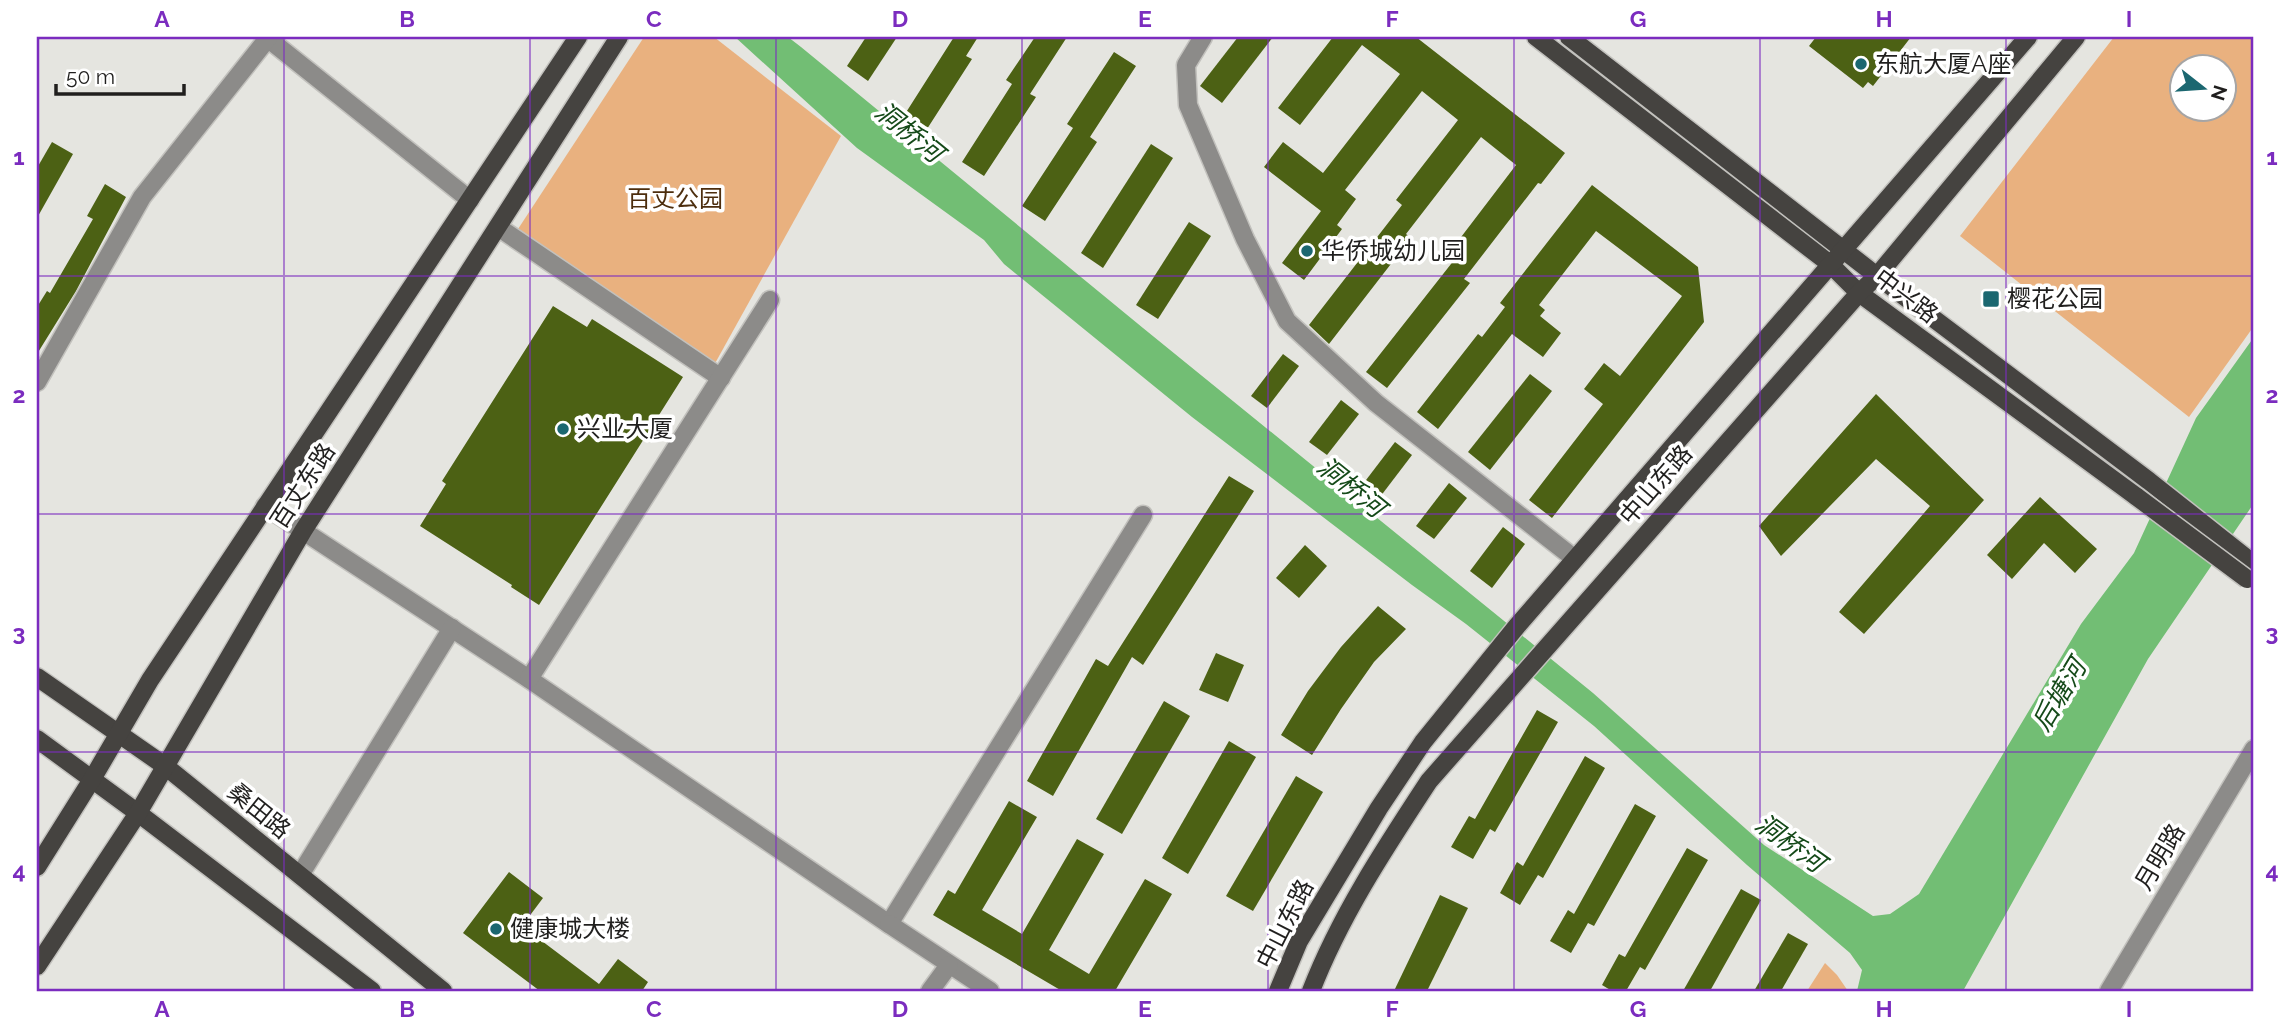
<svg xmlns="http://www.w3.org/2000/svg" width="2291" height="1028" font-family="Raleway,'Noto Sans SC',sans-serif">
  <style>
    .green { fill: #e9b17f; fill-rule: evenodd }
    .water { fill: #72be74 }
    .building { fill: #4c6114 }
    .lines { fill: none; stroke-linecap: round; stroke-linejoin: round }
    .minor-casing { stroke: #c2c1bd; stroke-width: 21 }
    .major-casing { stroke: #c2c1bd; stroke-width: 21 }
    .minor { stroke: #8c8b89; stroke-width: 18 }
    .major { stroke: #454340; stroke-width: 18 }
    .major-bridge-casing { stroke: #c2c1bd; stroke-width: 21; stroke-linecap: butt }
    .major-bridge { stroke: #454340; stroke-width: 18 }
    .grid { fill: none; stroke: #7b2cbf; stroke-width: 2; stroke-opacity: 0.55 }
    .poi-dot { fill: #1b6770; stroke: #fff; stroke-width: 2.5 }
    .labels { text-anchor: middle; stroke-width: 7; stroke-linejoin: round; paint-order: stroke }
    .poi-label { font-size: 24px; fill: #201f1e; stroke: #fff; text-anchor: start }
    .park-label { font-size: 24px; fill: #4d2e0e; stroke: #fff }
    .street-label { font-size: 24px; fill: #201f1e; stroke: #fff }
    .water-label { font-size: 26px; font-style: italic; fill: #154a19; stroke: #fff }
    .neatline { fill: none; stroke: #7b2cbf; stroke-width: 2.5 }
    .grid-label { font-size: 23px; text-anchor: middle; font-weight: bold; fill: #7b2cbf }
  </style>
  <rect width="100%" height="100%" fill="#e5e5e0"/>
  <g class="green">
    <path d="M 644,37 L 714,37 L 841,136 L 713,367 L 518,229 Z"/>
    <path d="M 2114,37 L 2254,37 L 2254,326 L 2189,417 L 1960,236 ZM 2182,66 L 2224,66 L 2224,108 L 2182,108 Z"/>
    <path d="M 1825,963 L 1837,975 L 1848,991 L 1807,991 Z"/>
  </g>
  <path class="water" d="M 735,37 L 788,37 L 801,47 L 1143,328 L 1593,693 L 1764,845 L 1873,916 L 1890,914 L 1919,894 L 2081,624 L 2134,553 L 2196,418 L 2254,337 L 2254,503 L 2148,659 L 1963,991 L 1857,991 L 1862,970 L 1850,953 L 1747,865 L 1594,726 L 1466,624 L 1412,585 L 1192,417 L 1004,264 L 984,240 L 857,148 Z"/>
  <g class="building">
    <path d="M 866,37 L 897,37 L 868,81 L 847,66 Z"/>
    <path d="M 954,37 L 978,37 L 966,56 L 972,59 L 927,129 L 905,114 Z"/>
    <path d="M 1035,37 L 1067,37 L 1030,94 L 1036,97 L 984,176 L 962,162 L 1012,84 L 1006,80 Z"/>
    <path d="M 1238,37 L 1273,37 L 1222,103 L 1200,86 Z"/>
    <path d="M 1333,37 L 1416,37 L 1565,153 L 1541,184 L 1538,183 L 1464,279 L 1470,283 L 1387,388 L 1366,372 L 1462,250 L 1455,245 L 1516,165 L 1481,137 L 1406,234 L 1411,238 L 1329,344 L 1309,325 L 1402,205 L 1396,200 L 1458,120 L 1422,91 L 1345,190 L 1356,199 L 1337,225 L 1342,229 L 1304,280 L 1282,263 L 1321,211 L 1264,167 L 1283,142 L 1323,173 L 1400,74 L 1362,45 L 1300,125 L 1278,108 Z"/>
    <path d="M 1816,37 L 1911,37 L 1873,86 L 1868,82 L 1863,88 L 1809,46 Z"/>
    <path d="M 1114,52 L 1136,66 L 1090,137 L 1097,142 L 1045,221 L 1022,206 L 1073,128 L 1067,124 Z"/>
    <path d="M 52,142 L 73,154 L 37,218 L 37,168 Z"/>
    <path d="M 1151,144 L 1173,158 L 1103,268 L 1081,253 Z"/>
    <path d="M 105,184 L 126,197 L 76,291 L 37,354 L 37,307 L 47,291 L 50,293 L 93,219 L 87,216 Z"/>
    <path d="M 1592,185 L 1698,267 L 1704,322 L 1552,518 L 1529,500 L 1603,404 L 1584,389 L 1604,363 L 1620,376 L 1682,296 L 1596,231 L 1539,305 L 1545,310 L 1540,316 L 1561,333 L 1543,357 L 1512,334 L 1438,429 L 1417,412 L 1478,334 L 1482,337 L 1505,307 L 1500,303 Z"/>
    <path d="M 1189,222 L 1211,236 L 1158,319 L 1136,305 Z"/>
    <path d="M 553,306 L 587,327 L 592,319 L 683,377 L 539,605 L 511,587 L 512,585 L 420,526 L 446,484 L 442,481 Z"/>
    <path d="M 1283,354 L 1299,366 L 1267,408 L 1251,396 Z"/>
    <path d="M 1530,374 L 1552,391 L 1490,470 L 1468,452 Z"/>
    <path d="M 1876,394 L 1984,500 L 1864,634 L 1839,612 L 1930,506 L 1876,459 L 1781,556 L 1759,526 Z"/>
    <path d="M 1341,400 L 1359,414 L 1327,455 L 1309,442 Z"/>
    <path d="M 1395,442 L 1412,455 L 1380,497 L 1363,484 Z"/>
    <path d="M 1229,476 L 1254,491 L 1143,665 L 1132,657 L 1053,796 L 1027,781 L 1096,659 L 1108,666 Z"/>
    <path d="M 1449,483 L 1467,498 L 1434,539 L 1416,526 Z"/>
    <path d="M 2040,497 L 2097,549 L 2075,573 L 2044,543 L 2012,579 L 1987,555 Z"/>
    <path d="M 1503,527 L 1525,544 L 1492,588 L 1470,571 Z"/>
    <path d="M 1305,545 L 1327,566 L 1299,598 L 1276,578 Z"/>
    <path d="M 1378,606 L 1406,629 L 1374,662 L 1341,709 L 1312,755 L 1281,735 L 1308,691 L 1341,647 Z"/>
    <path d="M 1216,653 L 1244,665 L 1228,702 L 1199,690 Z"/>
    <path d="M 1164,701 L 1190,716 L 1122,834 L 1096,819 Z"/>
    <path d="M 1537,710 L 1558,722 L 1495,832 L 1490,829 L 1473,859 L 1451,847 L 1469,816 L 1475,819 Z"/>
    <path d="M 1229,741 L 1256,757 L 1188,874 L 1162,858 Z"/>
    <path d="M 1585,756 L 1605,768 L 1543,878 L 1538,875 L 1520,905 L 1500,893 L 1517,862 L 1523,866 Z"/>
    <path d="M 1296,776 L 1323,792 L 1253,911 L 1226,896 Z"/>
    <path d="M 1009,801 L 1037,817 L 982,910 L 1022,934 L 1077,839 L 1104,854 L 1049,950 L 1089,974 L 1145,879 L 1172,894 L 1115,991 L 1062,991 L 933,915 L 948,890 L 955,894 Z"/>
    <path d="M 1635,804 L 1656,816 L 1594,926 L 1588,923 L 1571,953 L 1550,941 L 1568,910 L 1574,914 Z"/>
    <path d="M 1687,848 L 1708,860 L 1645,970 L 1640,967 L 1626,991 L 1612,991 L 1602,985 L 1619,954 L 1625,957 Z"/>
    <path d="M 509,872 L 543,898 L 522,926 L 599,984 L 618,959 L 648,982 L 642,991 L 540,991 L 463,933 Z"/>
    <path d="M 1741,889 L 1761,900 L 1710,991 L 1683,991 Z"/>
    <path d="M 1440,895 L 1468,908 L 1427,991 L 1394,991 Z"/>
    <path d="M 1788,933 L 1808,944 L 1781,991 L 1754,991 Z"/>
  </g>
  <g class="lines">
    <g class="minor-casing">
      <g id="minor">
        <path d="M 266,37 L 470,200"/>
        <path d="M 1203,37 L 1186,65 L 1188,105 L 1245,239 L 1287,321 L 1376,403 L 1575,559"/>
        <path d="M 498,227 L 721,378"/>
        <path d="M 37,382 L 142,197 L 268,38"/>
        <path d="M 265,506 L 529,679 L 889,924 L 1143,515"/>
        <path d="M 529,679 L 770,300"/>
        <path d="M 300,875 L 452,628"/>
        <path d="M 889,924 L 990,991"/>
        <path d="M 930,991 L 949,965"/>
        <path d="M 2109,991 L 2254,749"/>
      </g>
    </g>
    <g class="major-casing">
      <g id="major">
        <path d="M 1536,37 L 1830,264 L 1859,293 L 2137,497"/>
        <path d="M 1569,37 L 1877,276 L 2149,481 L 2254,564"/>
        <path d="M 37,677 L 165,766 L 443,991"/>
        <path d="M 37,739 L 138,813 L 372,991"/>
        <path d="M 37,867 L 91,781 L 150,680 L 578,37"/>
        <path d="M 37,966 L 138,813 L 303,531 L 619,37"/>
        <path d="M 1278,991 L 1299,941 L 1379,808 L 1423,742 L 1517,626 L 2028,37"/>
        <path d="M 1311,991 C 1340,916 1385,848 1429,781 L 1859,293 L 1877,276 L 2076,37"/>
      </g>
    </g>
    <use href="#minor" class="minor"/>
    <use href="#major" class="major"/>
    <g class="major-bridge-casing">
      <path id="major-bridge" d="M 2137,497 L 2247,579"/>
    </g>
    <use href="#major-bridge" class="major-bridge"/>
  </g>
  <path class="grid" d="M 284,37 L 284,991M 530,37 L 530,991M 776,37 L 776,991M 1022,37 L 1022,991M 1268,37 L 1268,991M 1514,37 L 1514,991M 1760,37 L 1760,991M 2006,37 L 2006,991M 37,276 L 2254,276M 37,514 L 2254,514M 37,752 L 2254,752"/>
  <g class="poi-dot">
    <circle cx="1861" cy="64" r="7"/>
    <circle cx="1307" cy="251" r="7"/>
    <rect x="1982" y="290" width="18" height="18" rx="3.5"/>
    <circle cx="563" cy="429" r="7"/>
    <circle cx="496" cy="929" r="7"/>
  </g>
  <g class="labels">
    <g class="poi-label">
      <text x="1875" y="72">东航大厦A座</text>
      <text x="1321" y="259">华侨城幼儿园</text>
      <text x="2007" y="307">樱花公园</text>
      <text x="577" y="437">兴业大厦</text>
      <text x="510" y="937">健康城大楼</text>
    </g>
    <g class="park-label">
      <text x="675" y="207">百丈公园</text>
    </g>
    <g class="street-label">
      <text transform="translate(1906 296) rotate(37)" y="8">中兴路</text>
      <text transform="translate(1656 485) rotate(-49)" y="8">中山东路</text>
      <text transform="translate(303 486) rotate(-57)" y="8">百丈东路</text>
      <text transform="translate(259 811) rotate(39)" y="8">桑田路</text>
      <text transform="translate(2160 857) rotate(-59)" y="8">月明路</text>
      <text transform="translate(1285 924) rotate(-63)" y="8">中山东路</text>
    </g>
    <g class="water-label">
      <text transform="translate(909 132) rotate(39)" y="9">洞桥河</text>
      <text transform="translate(1351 487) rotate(39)" y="9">洞桥河</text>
      <text transform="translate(2059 695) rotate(-59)" y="9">后塘河</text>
      <text transform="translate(1790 843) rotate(36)" y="9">洞桥河</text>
    </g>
  </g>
  <rect width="2291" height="1028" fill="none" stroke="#ffffff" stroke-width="77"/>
  <g transform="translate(2203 88) rotate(107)"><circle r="33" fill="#ffffff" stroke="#a6a5a5" stroke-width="2"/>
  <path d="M0-5L12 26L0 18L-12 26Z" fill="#1b6770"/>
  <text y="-10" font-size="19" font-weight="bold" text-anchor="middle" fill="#201f1e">N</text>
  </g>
  <path d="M56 84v10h128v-10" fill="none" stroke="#201f1e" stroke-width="3.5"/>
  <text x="66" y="84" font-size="21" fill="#201f1e" stroke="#ffffff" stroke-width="5" paint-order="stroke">50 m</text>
  <rect x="38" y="38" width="2214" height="952" class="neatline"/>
  <g class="grid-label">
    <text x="162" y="27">A</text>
    <text x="407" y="27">B</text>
    <text x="654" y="27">C</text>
    <text x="900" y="27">D</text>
    <text x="1145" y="27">E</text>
    <text x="1392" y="27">F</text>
    <text x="1638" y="27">G</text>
    <text x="1884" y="27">H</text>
    <text x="2129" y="27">I</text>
    <text x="19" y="165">1</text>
    <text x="2272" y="165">1</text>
    <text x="19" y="403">2</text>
    <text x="2272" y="403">2</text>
    <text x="19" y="641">3</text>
    <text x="2272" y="641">3</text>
    <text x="19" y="879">4</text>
    <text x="2272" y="879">4</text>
    <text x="162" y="1017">A</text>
    <text x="407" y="1017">B</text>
    <text x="654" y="1017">C</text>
    <text x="900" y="1017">D</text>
    <text x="1145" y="1017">E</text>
    <text x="1392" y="1017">F</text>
    <text x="1638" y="1017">G</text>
    <text x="1884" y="1017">H</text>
    <text x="2129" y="1017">I</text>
  </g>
</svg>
